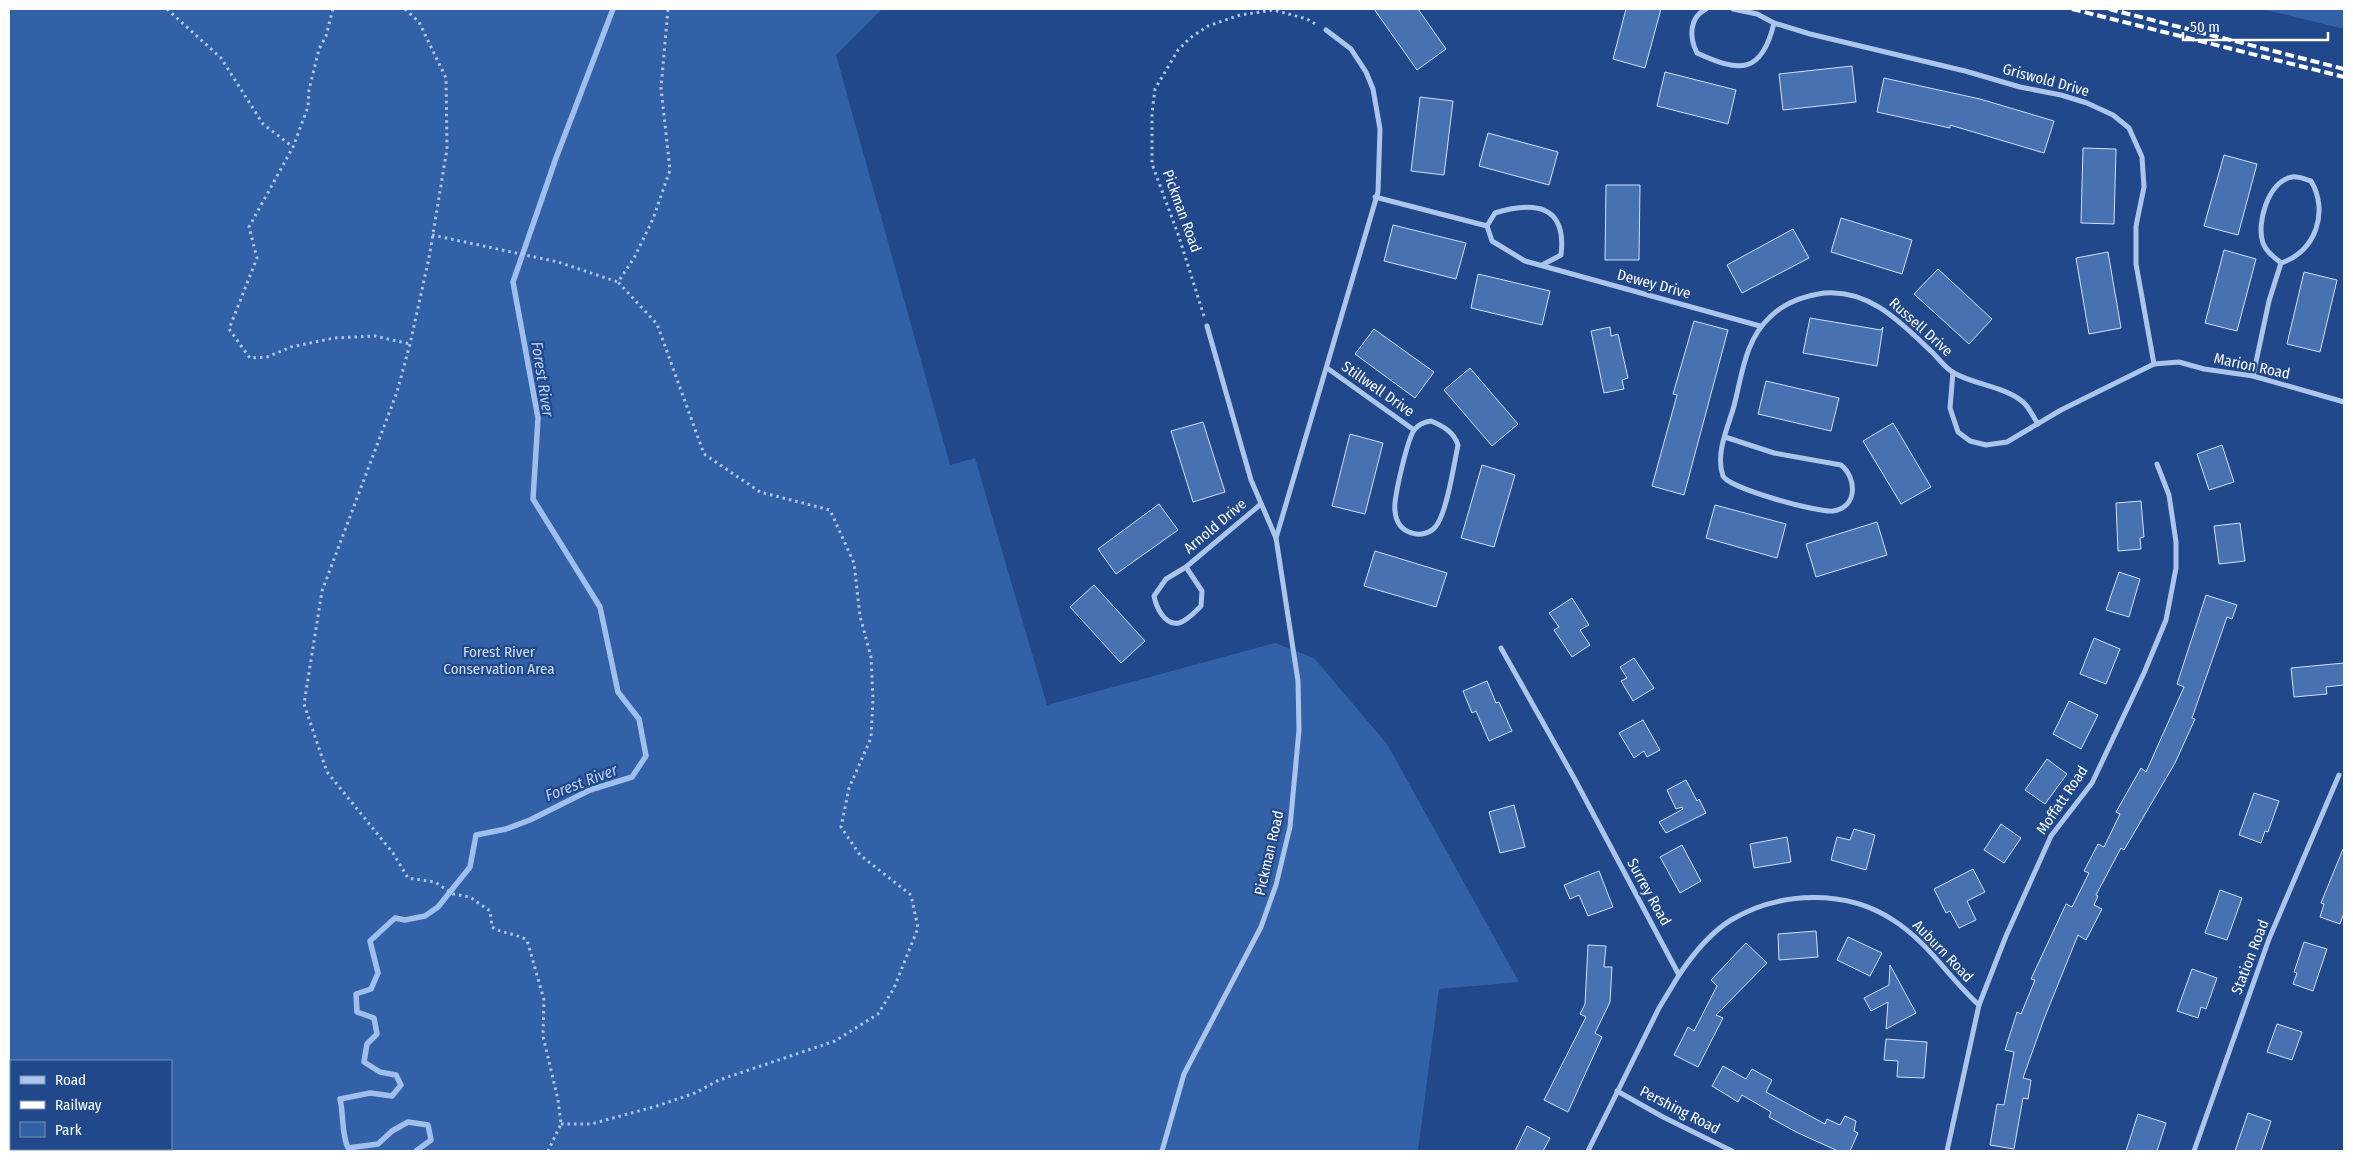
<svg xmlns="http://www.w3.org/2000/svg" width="2353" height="1160" font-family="'Fira Sans Condensed',sans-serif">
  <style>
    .green { fill: #3361a8; fill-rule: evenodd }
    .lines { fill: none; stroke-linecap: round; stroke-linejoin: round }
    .stream { stroke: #a0bfed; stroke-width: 5.5 }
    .building { fill: #4871b2; stroke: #d1e0f8 }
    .path { stroke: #acc5eb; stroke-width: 3; stroke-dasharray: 2.5 4; stroke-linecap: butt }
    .street { stroke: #acc5eb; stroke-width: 5 }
    .rail { stroke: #fff; stroke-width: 4; stroke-dasharray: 9 4; stroke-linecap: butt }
    .labels { text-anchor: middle; stroke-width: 4.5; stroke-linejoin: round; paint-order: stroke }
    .street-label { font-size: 15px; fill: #fff; stroke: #20488b }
    .park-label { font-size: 15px; fill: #d1e0f8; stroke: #20488b }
    .water-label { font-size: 16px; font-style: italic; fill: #b8cff2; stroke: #20488b }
  </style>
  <rect width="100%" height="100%" fill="#20488b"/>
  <g class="green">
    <path d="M 9,9 L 882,9 L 836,55 L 950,465 L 975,458 L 1047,705 L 1275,643 L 1314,658 L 1387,744 L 1519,982 L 1439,989 L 1418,1151 L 9,1151 ZM 11,1061 L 171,1061 L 171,1149 L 11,1149 Z"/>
    <path d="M 2262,9 L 2344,9 L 2344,29 Z"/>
  </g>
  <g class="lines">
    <path class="stream" d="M 416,1151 L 431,1140 L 428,1125 L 408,1122 L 392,1131 L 378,1144 L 348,1148 C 341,1132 344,1116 340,1099 L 370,1093 L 392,1096 L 401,1085 L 396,1075 L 380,1072 L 364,1062 L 367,1044 L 377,1034 L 374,1018 L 357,1012 L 356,994 L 371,989 L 378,973 L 370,941 L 395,918 L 405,920 L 425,916 L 438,907 L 470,867 L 476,835 L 506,829 L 530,820 L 590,790 L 632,777 L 646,756 L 639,719 L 618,692 L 600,607 L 533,499 L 538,418 L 513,282 L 556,158 L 613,9"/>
  </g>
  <g class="building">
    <path d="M 1374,9 L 1418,9 L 1446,49 L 1417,70 Z"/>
    <path d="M 1626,9 L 1661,9 L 1645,68 L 1613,59 Z"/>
    <path d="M 1852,66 L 1856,102 L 1783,110 L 1779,74 Z"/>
    <path d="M 1665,72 L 1736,90 L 1728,124 L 1657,106 Z"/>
    <path d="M 1884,78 L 1980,99 L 2054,121 L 2044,153 L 1950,125 L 1950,128 L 1877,112 Z"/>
    <path d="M 1420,97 L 1453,101 L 1444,175 L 1411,171 Z"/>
    <path d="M 1488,133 L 1558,152 L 1549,185 L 1479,166 Z"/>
    <path d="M 2083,148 L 2116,149 L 2114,224 L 2081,223 Z"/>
    <path d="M 2224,155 L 2257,164 L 2238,235 L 2204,226 Z"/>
    <path d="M 1606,185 L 1640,185 L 1639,260 L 1605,260 Z"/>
    <path d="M 1841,218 L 1912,240 L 1902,274 L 1831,252 Z"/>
    <path d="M 1393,225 L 1466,243 L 1456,279 L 1384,261 Z"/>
    <path d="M 1793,229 L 1809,258 L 1742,293 L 1727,265 Z"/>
    <path d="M 2224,250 L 2256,259 L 2237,331 L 2205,323 Z"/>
    <path d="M 2108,252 L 2121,328 L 2089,334 L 2076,258 Z"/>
    <path d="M 1938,269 L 1992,319 L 1969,344 L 1914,294 Z"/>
    <path d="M 2304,272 L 2337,280 L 2320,352 L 2287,344 Z"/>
    <path d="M 1478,274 L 1550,291 L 1542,325 L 1471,308 Z"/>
    <path d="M 1810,318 L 1881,330 L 1883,327 L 1877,366 L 1803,353 Z"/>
    <path d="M 1694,321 L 1728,330 L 1684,495 L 1652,486 L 1677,395 L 1673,394 Z"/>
    <path d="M 1610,327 L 1611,336 L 1618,334 L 1628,378 L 1622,380 L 1624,389 L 1604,393 L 1591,331 Z"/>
    <path d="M 1374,329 L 1434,372 L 1415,398 L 1355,354 Z"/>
    <path d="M 1470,368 L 1518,424 L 1492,446 L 1444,390 Z"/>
    <path d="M 1766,381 L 1839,398 L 1831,431 L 1758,414 Z"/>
    <path d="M 1203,422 L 1225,492 L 1193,502 L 1171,431 Z"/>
    <path d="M 1893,423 L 1931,487 L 1901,504 L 1863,441 Z"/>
    <path d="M 1350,434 L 1383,443 L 1365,514 L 1332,506 Z"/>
    <path d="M 2222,445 L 2234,482 L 2209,490 L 2197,454 Z"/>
    <path d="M 1482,465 L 1515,475 L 1494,547 L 1461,538 Z"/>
    <path d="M 2141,501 L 2144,537 L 2140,538 L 2141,549 L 2118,551 L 2116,503 Z"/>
    <path d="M 1159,504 L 1178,530 L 1116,574 L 1098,549 Z"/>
    <path d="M 1715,505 L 1786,524 L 1777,558 L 1706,538 Z"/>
    <path d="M 1877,522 L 1887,555 L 1816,577 L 1806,544 Z"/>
    <path d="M 2240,523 L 2245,561 L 2219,564 L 2214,526 Z"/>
    <path d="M 1375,551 L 1447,573 L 1436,607 L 1364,586 Z"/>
    <path d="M 2119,572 L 2140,579 L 2129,617 L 2106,610 Z"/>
    <path d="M 1094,585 L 1145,641 L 1121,663 L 1070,607 Z"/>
    <path d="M 2206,595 L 2237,605 L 2232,619 L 2227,617 L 2192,718 L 2195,719 L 2175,763 L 2124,850 L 2121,848 L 2096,895 L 2098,896 L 2094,905 L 2102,909 L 2086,940 L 2078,935 L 2044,1019 L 2023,1078 L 2031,1080 L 2028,1099 L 2023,1098 L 2014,1149 L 1990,1145 L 1997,1104 L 2004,1105 L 2014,1052 L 2005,1050 L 2017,1012 L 2021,1014 L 2035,980 L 2031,979 L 2066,904 L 2072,907 L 2089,873 L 2084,871 L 2098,844 L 2104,847 L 2120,814 L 2116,812 L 2141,768 L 2146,772 L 2184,687 L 2177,684 Z"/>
    <path d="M 1572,598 L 1589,625 L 1580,630 L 1590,645 L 1572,657 L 1554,630 L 1559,627 L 1549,613 Z"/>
    <path d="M 2094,638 L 2120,649 L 2106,684 L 2080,674 Z"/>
    <path d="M 1634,658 L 1654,688 L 1633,701 L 1621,681 L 1627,678 L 1620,667 Z"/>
    <path d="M 2344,663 L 2344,685 L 2326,687 L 2327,694 L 2294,697 L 2291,668 Z"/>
    <path d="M 1487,681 L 1496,703 L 1499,702 L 1512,731 L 1489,741 L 1476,711 L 1472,713 L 1463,691 Z"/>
    <path d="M 2069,701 L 2098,715 L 2081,749 L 2053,734 Z"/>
    <path d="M 1643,720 L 1660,750 L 1647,757 L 1644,751 L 1634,758 L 1619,733 Z"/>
    <path d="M 2047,759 L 2067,774 L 2045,804 L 2025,790 Z"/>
    <path d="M 1686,780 L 1697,801 L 1699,799 L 1706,813 L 1666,833 L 1659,822 L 1683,809 L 1682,807 L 1676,809 L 1667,790 Z"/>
    <path d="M 2254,793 L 2279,801 L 2268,832 L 2265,831 L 2261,843 L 2239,835 Z"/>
    <path d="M 1514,805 L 1525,847 L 1500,853 L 1489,812 Z"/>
    <path d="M 2001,824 L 2021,838 L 2004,863 L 1984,850 Z"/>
    <path d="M 1854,829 L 1875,835 L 1866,870 L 1831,860 L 1837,837 L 1850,840 Z"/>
    <path d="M 1787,837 L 1791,862 L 1754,868 L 1750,844 Z"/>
    <path d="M 1682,845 L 1701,881 L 1680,893 L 1660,857 Z"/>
    <path d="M 2343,849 L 2344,849 L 2344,913 L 2340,924 L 2320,917 L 2324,904 L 2321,903 Z"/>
    <path d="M 1973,869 L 1985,892 L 1967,901 L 1976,920 L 1959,928 L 1950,911 L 1946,913 L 1934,889 Z"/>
    <path d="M 1599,871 L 1613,907 L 1588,916 L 1579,895 L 1570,899 L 1564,885 Z"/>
    <path d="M 2220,890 L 2242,898 L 2227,940 L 2205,933 Z"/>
    <path d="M 1816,931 L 1818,957 L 1779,960 L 1778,934 Z"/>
    <path d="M 1848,937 L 1882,953 L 1870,976 L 1837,960 Z"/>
    <path d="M 2304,942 L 2327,949 L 2313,991 L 2293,984 L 2297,973 L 2294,972 Z"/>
    <path d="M 1746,943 L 1767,963 L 1716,1015 L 1723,1018 L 1698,1067 L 1674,1055 L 1688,1027 L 1694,1031 L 1717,986 L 1711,980 Z"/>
    <path d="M 1588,945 L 1606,946 L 1604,967 L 1612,967 L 1610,1002 L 1595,1033 L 1602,1037 L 1568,1112 L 1544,1100 L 1586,1017 L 1580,1014 L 1585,1004 Z"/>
    <path d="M 1890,965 L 1916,1013 L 1886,1029 L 1888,1002 L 1871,1011 L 1864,998 L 1889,985 Z"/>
    <path d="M 2192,969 L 2217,978 L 2206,1009 L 2201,1007 L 2198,1018 L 2177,1011 Z"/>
    <path d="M 2277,1024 L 2302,1032 L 2292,1060 L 2267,1052 Z"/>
    <path d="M 1886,1039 L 1927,1042 L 1924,1078 L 1897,1077 L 1898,1061 L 1884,1060 Z"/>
    <path d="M 1723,1066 L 1746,1079 L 1752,1069 L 1772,1080 L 1766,1092 L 1825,1124 L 1827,1119 L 1840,1125 L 1845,1116 L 1856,1121 L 1854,1131 L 1858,1133 L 1850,1151 L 1838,1151 L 1796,1132 L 1769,1117 L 1771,1112 L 1742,1095 L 1738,1102 L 1712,1086 Z"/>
    <path d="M 2248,1113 L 2271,1121 L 2261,1151 L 2235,1151 Z"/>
    <path d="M 2138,1114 L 2166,1123 L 2157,1151 L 2126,1151 Z"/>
    <path d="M 1527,1126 L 1550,1138 L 1543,1151 L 1515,1151 Z"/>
  </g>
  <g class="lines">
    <g class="path">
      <path d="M 167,9 L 221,58 L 263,124 L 293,147"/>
      <path d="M 333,9 L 326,36 L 319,49 L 309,90 L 308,107 L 293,147 L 249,227 L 257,258 L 229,329 L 250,358 L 267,357 L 291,347 L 334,338 L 375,336 L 410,344"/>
      <path d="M 405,9 L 419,22 L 446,78 L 447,149 L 429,258 L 410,344 L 397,392 L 322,591 L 304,704 L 327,772 L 393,853 L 408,878 L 435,882 L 453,894 L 470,897 L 490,911 L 492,927 C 503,934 515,933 527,940 L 544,1000 L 543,1036 L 558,1100 L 561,1124 L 548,1151"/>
      <path d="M 432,235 L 558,262 L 618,282"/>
      <path d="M 1204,316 L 1178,234 L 1152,164 L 1152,114 L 1155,89 L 1178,50 L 1190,38 L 1208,26 L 1240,15 L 1274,10 L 1307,19 L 1317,25"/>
      <path d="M 561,1124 L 591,1124 L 657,1106 L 695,1093 L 719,1080 L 835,1041 L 878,1014 L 894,988 L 918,928 L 911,895 L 860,855 L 841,827 L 849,788 L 871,738 L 873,699 L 871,657 L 860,616 L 854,563 L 830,510 L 760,492 L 704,454 L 657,324 L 618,282 L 634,258 L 653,219 L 670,170 L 661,88 L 668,9"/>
    </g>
    <g class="street">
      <path d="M 1706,9 C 1689,18 1689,37 1697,53 C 1740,73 1762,74 1774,23"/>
      <path d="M 1733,9 L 1757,14 L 1774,23 L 1810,34 L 1965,71 L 2020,87 L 2061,95 L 2087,103 L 2113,115 L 2129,128 L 2142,157 L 2144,187 L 2136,226 L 2136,264 L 2154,364"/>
      <path d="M 1375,197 L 1487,226 L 1492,241 L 1525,261 L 1760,326"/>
      <path d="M 1487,226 L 1495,213 C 1535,201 1567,205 1561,255 L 1542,265"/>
      <path d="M 1327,368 L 1414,430"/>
      <path d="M 1953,372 L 1950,408 L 1958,432 L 1970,441 L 1986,445 L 2007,442 L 2061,410 L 2154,364 L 2179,362 L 2204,369 L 2253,376 L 2344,402"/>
      <path d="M 2253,376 L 2269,301 L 2281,263 C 2316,252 2329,211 2311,181 C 2304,179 2298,176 2292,177 C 2268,181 2256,224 2263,243 C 2266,252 2274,257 2281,263"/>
      <path d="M 1431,421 C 1443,426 1454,432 1458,445 C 1454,464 1447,512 1436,526 C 1431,533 1420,536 1412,533 C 1401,530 1396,522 1395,511 C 1393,500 1408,436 1415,429 C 1419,424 1425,422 1431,421 Z"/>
      <path d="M 1725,437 L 1774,453 L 1841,465 C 1857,478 1858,507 1833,511 C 1818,513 1728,488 1723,476 C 1715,454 1728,427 1734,406 C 1742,375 1745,340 1770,317 C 1785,302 1803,296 1824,293 C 1870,289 1901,323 1932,352 C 1939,359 1946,369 1954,373 C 1975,385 2004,386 2023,402 C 2029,407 2034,418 2038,424"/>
      <path d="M 1276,538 L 1378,192 L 1380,129 L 1373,89 L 1366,72 L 1351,49 L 1326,30"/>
      <path d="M 1186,567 L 1202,591 L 1201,606 C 1195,612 1187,621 1179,623 C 1164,626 1156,606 1154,596 L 1166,579 L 1186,567 L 1261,504"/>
      <path d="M 1501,648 L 1573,776 L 1679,975 L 1659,1008 L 1588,1151"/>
      <path d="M 1679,975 C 1693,954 1710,933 1731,920 C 1780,891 1846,889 1893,920 C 1928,942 1949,978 1979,1005"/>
      <path d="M 1617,1091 L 1663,1117 L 1732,1151"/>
      <path d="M 1162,1151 L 1184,1074 L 1261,927 L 1276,885 L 1290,827 L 1299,730 L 1298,681 L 1276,538 L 1251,480 L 1207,326"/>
      <path d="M 1947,1151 L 1979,1005 L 2006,936 L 2051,836 L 2092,783 L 2144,673 L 2166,620 L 2176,568 L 2176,542 L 2169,495 L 2157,464"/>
      <path d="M 2194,1151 L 2269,939 L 2339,775"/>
    </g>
    <g class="rail">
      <path d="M 2072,9 L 2344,77"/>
      <path d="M 2109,9 L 2344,69"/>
    </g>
  </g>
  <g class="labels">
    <g class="street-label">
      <text transform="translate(2046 80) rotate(15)" y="5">Griswold Drive</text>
      <text transform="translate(1182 211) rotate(70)" y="5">Pickman Road</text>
      <text transform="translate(1654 284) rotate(15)" y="5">Dewey Drive</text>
      <text transform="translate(1921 327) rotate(42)" y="5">Russell Drive</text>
      <text transform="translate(2252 366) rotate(12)" y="5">Marion Road</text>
      <text transform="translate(1378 389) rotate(35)" y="5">Stillwell Drive</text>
      <text transform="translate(1215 526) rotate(-40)" y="5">Arnold Drive</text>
      <text transform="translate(2062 800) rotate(-56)" y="5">Moffatt Road</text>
      <text transform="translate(1269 853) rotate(-77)" y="5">Pickman Road</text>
      <text transform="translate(1649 892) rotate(61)" y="5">Surrey Road</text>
      <text transform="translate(1943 951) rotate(46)" y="5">Auburn Road</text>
      <text transform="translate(2250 957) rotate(-69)" y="5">Station Road</text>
      <text transform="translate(1680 1110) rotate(27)" y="5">Pershing Road</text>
    </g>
    <g class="park-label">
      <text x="499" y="657">Forest River<tspan x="499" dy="17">Conservation Area</tspan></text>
    </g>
    <g class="water-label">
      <text transform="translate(543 379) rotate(81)" y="6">Forest River</text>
      <text transform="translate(581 782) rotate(-21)" y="6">Forest River</text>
    </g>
  </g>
  <rect width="2353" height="1160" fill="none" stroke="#ffffff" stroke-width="20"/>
  <rect x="10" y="1060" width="162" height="90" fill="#20488b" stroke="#7991b9"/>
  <rect x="20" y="1076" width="25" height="8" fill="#acc5eb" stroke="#7991b9"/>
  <text x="55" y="1085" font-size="15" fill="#ffffff">Road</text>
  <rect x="20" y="1101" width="25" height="8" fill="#ffffff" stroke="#7991b9"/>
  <text x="55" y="1110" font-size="15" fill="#ffffff">Railway</text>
  <rect x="20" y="1122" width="25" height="15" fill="#3361a8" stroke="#7991b9"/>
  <text x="55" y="1135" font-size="15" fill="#ffffff">Park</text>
  <path d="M2183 32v8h145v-8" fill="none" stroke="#ffffff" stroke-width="2.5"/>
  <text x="2190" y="32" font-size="15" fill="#ffffff" stroke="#20488b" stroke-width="4" paint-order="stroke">50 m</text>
</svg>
